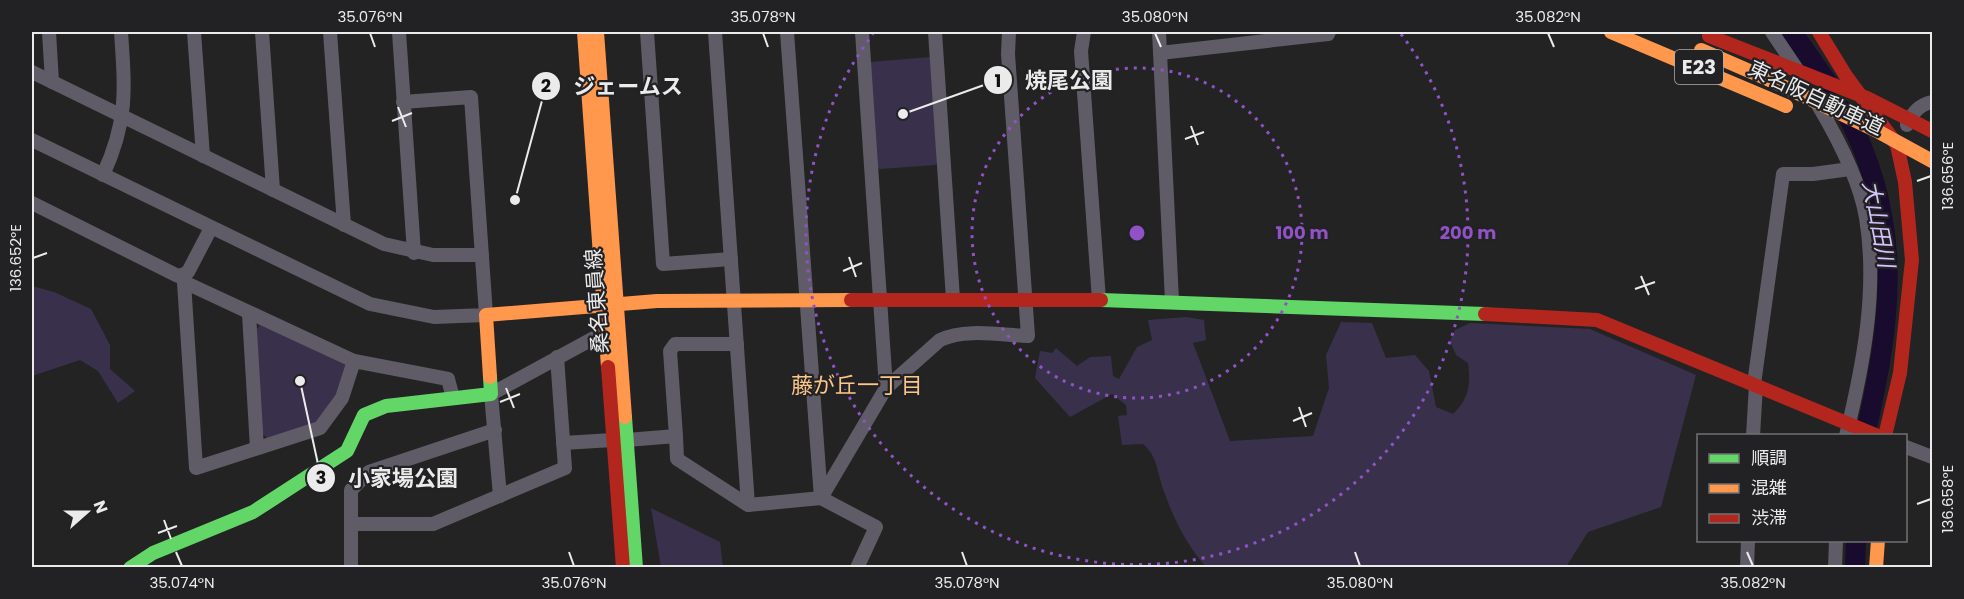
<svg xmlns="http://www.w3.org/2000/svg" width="1964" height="599" font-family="Poppins,'Noto Sans JP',sans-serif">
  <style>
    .green { fill: #39314b }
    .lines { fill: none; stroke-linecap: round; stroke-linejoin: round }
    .river { stroke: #190b2d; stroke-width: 20 }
    .street { stroke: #5f5c67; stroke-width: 14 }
    .fast { stroke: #63d668; stroke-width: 14 }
    .slow { stroke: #ff974d; stroke-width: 14 }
    .jam { stroke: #b3261e; stroke-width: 14 }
    .slow-bridge { stroke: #ff974d; stroke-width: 14 }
    .jam-bridge { stroke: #b3261e; stroke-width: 14 }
    .ticks { fill: none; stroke: #ebebec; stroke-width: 2 }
    .ring { fill: none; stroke: #9152c8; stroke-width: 3; stroke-dasharray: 3 6 }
    .labels { text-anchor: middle; stroke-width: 4.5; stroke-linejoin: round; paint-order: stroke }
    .shield { fill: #222224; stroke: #afafb0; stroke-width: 1.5 }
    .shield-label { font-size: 20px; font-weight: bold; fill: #ebebec }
    .street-label { font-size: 21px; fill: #ebebec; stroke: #222224 }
    .water-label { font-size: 22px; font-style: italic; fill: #d5c5fe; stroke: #222224 }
    .neighbourhood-label { font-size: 22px; fill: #fbc687; stroke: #222224 }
    .centre { fill: #9152c8; stroke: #222224; stroke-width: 3 }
    .ring-label { font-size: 18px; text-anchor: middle; font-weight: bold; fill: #9152c8; stroke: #222224; stroke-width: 4.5; stroke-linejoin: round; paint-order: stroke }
    .leader { fill: none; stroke: #ebebec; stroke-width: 2 }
    .callout-dot { fill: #ebebec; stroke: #222224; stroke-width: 2 }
    .mark-label { font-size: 18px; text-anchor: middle; font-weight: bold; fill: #111 }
    .callout-label { font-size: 22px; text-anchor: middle; font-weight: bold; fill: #ebebec; stroke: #222224; stroke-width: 4.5; stroke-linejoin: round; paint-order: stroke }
    .neatline { fill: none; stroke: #ebebec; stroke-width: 2 }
    .ticks-label { font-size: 15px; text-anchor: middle; fill: #ebebec }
  </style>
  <rect width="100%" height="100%" fill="#232323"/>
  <g class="green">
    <path d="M 930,57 L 938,162 L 935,165 L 880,169 L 875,167 L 870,62 Z"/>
    <path d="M 32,286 L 54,292 L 91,309 L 110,345 L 110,369 L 135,391 L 118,403 L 98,371 L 80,360 L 32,376 Z"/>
    <path d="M 1186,317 L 1204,320 L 1206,340 L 1193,343 L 1230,441 L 1313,436 L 1329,388 L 1326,355 L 1341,322 L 1372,323 L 1386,358 L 1415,355 L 1429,371 L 1436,407 L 1453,414 C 1469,399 1471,384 1468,363 L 1456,355 L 1450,341 L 1455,330 L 1470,323 L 1590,329 L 1696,375 L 1661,507 L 1588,532 L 1566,567 L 1206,567 C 1187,545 1175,522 1165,494 C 1157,476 1159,457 1143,444 L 1122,445 L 1118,416 L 1127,415 L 1126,405 L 1112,394 L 1070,417 L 1035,378 L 1040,351 L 1052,353 L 1056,348 L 1077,366 L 1090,357 L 1111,356 L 1113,376 L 1119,379 L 1137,347 L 1152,340 L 1148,320 Z"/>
    <path d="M 260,325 L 345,362 L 347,367 L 337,394 L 318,423 L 269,440 L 262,433 L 256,330 Z"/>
    <path d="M 651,508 L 720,542 L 723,567 L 661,567 Z"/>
  </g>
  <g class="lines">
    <g class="river">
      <path d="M 1792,32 L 1830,86"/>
      <path d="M 1845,111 C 1905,222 1892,318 1865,436"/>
      <path d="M 1855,568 L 1856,540"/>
    </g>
    <g class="street">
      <path d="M 49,32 L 52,82"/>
      <path d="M 194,32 L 203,156"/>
      <path d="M 262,32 L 273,190"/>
      <path d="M 330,32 L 344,225"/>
      <path d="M 399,32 L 414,253"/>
      <path d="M 647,32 L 663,264 L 731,259"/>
      <path d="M 715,32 L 748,505"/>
      <path d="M 787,32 L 821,498 L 876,527 L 857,568"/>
      <path d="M 862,32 L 886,388"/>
      <path d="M 935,32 L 953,299"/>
      <path d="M 1084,32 L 1081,51 L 1099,300"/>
      <path d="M 1159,32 L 1172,301"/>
      <path d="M 1772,32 L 1796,68"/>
      <path d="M 1160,53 L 1328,34 L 1329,32"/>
      <path d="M 32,72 L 384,244 L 433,255 L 482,255"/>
      <path d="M 1818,105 C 1837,137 1860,181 1866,218 C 1878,290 1863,366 1846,436"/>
      <path d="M 1907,125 C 1913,112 1919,105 1932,102"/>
      <path d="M 32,140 L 370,304 L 434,317 L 486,315 L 471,97 L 403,102"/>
      <path d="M 103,175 C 128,121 125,90 121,32"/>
      <path d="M 32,203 L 178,276 L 182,275 L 184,282 L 354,361 L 448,379 L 453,398"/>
      <path d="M 182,275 L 188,272 L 211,228"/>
      <path d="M 184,282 L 196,468 L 320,428 L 342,398 L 354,361"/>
      <path d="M 249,314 L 257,448"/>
      <path d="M 1754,384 L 1783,174 L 1813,174 L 1850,169"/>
      <path d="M 676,436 L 670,351 L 675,344 L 737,344"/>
      <path d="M 1753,436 L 1756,385"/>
      <path d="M 627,440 L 676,436 L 677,459 L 748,505 L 821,498 L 886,388 L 940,340 C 965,328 1001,335 1028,336 L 1008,54 L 1009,32"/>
      <path d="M 563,443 L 613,440"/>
      <path d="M 1906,447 L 1932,457"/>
      <path d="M 500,496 L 491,394 L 594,338"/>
      <path d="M 351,524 L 433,524 L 565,468 L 557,357"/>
      <path d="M 351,568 L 351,490 L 369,472 L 495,430"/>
      <path d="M 1747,568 L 1748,540"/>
      <path d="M 1835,568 L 1836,540"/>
    </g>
    <g class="fast">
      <path d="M 1101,300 L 1485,314"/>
      <path d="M 625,417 L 636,568"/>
      <path d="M 130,568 L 153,553 L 253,512 L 347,451 L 364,415 L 386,406 L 491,394 L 490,377"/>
    </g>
    <g class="slow">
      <path d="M 584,32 L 608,367"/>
      <path d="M 597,32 L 625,417"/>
      <path d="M 1611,32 L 1786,106"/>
      <path d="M 1701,50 L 1770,80"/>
      <path d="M 490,377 L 486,315 L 657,301 L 851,300"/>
      <path d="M 1876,568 L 1878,540"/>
    </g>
    <g class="jam">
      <path d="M 1819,32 L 1846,76 L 1897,145 L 1905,182 L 1912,260 L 1900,373 L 1885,436"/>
      <path d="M 851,300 L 1101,300"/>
      <path d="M 1485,314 L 1597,320 L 1878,436"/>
      <path d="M 608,367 L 623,568"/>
    </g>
    <path class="slow-bridge" d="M 1770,80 L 1879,132 L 1932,161"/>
    <path class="jam-bridge" d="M 1709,36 L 1867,98 L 1932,131"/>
  </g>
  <path class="ticks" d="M 370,33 L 375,47M 763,33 L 768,47M 1155,33 L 1161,47M 1548,33 L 1554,47M 398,107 L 406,127M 392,121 L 412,113M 1191,126 L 1198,145M 1185,139 L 1204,132M 1917,181 L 1931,176M 849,257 L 856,277M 33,258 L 47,253M 843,271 L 862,263M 1641,276 L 1649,295M 1635,289 L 1655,282M 506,388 L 514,408M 500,402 L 520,394M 1299,407 L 1306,427M 1293,421 L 1312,413M 1917,504 L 1931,499M 164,520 L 171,539M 158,533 L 177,526M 176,552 L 182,566M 569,552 L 574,566M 962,552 L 967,566M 1355,552 L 1360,566M 1747,552 L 1753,566"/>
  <g class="ring">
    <circle cx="1137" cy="233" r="165"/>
    <path d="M1401 34A331 331 0 1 1 873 34"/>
  </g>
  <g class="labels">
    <rect class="shield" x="1675" y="50" width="48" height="34" rx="4.5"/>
    <g class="shield-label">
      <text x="1699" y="74">E23</text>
    </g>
    <g class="street-label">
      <text transform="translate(1816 98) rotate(25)" y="7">東名阪自動車道</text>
      <text transform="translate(597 301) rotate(-94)" y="7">桑名東員線</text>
    </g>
    <g class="water-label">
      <text transform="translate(1879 224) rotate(79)" y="8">大山田川</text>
    </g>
    <g class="neighbourhood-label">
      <text x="857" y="393">藤が丘一丁目</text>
    </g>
  </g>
  <circle cx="1137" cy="233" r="9" class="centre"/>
  <g class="ring-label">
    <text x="1302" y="239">100 m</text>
    <text x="1468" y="239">200 m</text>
  </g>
  <path class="leader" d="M903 114L998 80M515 200L546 86M300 381L321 478"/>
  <g class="callout-dot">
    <circle cx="903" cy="114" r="6"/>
    <circle cx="515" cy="200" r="6"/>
    <circle cx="300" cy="381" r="6"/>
    <circle cx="998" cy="80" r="15"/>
    <circle cx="546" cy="86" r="15"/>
    <circle cx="321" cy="478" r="15"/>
  </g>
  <g class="mark-label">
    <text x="998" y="87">1</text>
    <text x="546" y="92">2</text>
    <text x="321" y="484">3</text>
  </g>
  <g class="callout-label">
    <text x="1069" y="88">焼尾公園</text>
    <text x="628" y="94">ジェームス</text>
    <text x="403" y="486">小家場公園</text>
  </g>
  <rect width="1964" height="599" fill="none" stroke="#222224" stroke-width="66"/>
  <rect x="1697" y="434" width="210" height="108" fill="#222224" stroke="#727274" stroke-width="1.5"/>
  <rect x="1709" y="454" width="30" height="9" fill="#63d668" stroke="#727274" stroke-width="1.5"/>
  <text x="1751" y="464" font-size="18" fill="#ebebec">順調</text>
  <rect x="1709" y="484" width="30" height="9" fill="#ff974d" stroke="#727274" stroke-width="1.5"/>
  <text x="1751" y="494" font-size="18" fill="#ebebec">混雑</text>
  <rect x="1709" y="514" width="30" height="9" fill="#b3261e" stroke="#727274" stroke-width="1.5"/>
  <text x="1751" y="524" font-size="18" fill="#ebebec">渋滞</text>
  <g transform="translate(87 512) rotate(69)" stroke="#222224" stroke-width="4.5" paint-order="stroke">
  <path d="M0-4.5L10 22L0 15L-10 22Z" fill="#ebebec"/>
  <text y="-9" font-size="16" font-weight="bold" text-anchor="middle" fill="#ebebec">N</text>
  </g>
  <rect x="33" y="33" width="1898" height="533" class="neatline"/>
  <g class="ticks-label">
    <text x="370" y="22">35.076°N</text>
    <text x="763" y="22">35.078°N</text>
    <text x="1155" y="22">35.080°N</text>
    <text x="1548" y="22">35.082°N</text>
    <text transform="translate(1948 176) rotate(-90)" y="5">136.656°E</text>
    <text transform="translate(16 258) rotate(-90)" y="5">136.652°E</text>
    <text transform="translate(1948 499) rotate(-90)" y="5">136.658°E</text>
    <text x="182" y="588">35.074°N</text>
    <text x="574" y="588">35.076°N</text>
    <text x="967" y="588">35.078°N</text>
    <text x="1360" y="588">35.080°N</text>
    <text x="1753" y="588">35.082°N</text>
  </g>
</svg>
